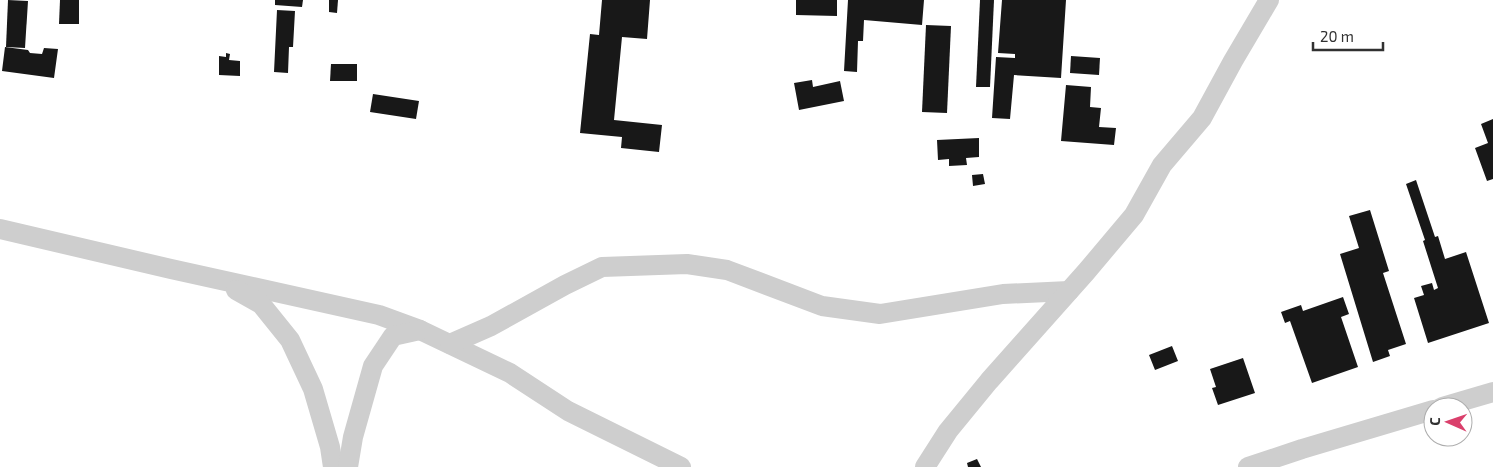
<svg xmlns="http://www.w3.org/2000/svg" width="1493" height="467" font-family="'Exo 2',sans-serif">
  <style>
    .building { fill: #181818 }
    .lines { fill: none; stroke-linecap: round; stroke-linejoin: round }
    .street { stroke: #cecece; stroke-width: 20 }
  </style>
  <rect width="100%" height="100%" fill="#fff"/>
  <g class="building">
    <path d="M 8,0 L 28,1 L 25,48 L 6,47 Z"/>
    <path d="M 60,0 L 79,0 L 79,24 L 59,24 Z"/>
    <path d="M 275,0 L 303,0 L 302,7 L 275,5 Z"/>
    <path d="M 329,0 L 338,0 L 337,13 L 329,12 Z"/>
    <path d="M 602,0 L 650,0 L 647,39 L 622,37 L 614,120 L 662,125 L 659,152 L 621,148 L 622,137 L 580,133 L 590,34 L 599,35 Z"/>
    <path d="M 796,0 L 837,0 L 837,16 L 796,15 Z"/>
    <path d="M 848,0 L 924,0 L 922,25 L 864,20 L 863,41 L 858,41 L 857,72 L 844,71 Z"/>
    <path d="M 980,0 L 994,0 L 990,87 L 976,87 Z"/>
    <path d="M 1002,0 L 1066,0 L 1061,78 L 1014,75 L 1010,119 L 992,118 L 996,57 L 1015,58 L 1015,54 L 998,53 Z"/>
    <path d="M 277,10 L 295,11 L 293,47 L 289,47 L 288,73 L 274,72 Z"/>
    <path d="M 926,25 L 951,26 L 947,113 L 922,112 Z"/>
    <path d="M 5,47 L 28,50 L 30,53 L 42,54 L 44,48 L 58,49 L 54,78 L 2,71 Z"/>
    <path d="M 226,53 L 230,54 L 229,60 L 240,61 L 240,76 L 219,75 L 219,56 L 226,57 Z"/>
    <path d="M 1071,56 L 1100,58 L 1099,75 L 1070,73 Z"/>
    <path d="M 331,64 L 357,64 L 357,81 L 330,81 Z"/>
    <path d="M 812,80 L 813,87 L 840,81 L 844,101 L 799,110 L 794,83 Z"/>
    <path d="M 1066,85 L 1091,87 L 1090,107 L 1101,108 L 1099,127 L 1116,128 L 1114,145 L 1061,141 Z"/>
    <path d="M 373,94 L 419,101 L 416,119 L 370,112 Z"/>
    <path d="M 1493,119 L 1493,179 L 1487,181 L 1475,148 L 1488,143 L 1481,124 Z"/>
    <path d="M 979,138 L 979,157 L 966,158 L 967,165 L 949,166 L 949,159 L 938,160 L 937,140 Z"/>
    <path d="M 983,174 L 985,184 L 973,186 L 972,175 Z"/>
    <path d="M 1416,180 L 1435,237 L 1438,236 L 1445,259 L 1466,252 L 1489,323 L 1428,343 L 1414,298 L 1424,295 L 1421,286 L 1432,283 L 1434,290 L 1438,288 L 1423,241 L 1425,240 L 1406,184 Z"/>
    <path d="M 1370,210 L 1389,271 L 1383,273 L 1406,344 L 1388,350 L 1390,356 L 1373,362 L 1340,254 L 1359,248 L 1349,216 Z"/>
    <path d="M 1343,297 L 1349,314 L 1341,317 L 1358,367 L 1312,383 L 1290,321 L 1285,323 L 1281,312 L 1301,305 L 1303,311 Z"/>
    <path d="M 1172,346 L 1178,361 L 1155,370 L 1149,355 Z"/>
    <path d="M 1243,358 L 1255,393 L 1218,405 L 1212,388 L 1216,387 L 1210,369 Z"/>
    <path d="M 977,459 L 981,467 L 968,467 L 967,463 Z"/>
  </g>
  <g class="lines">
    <g class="street">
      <path d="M 0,229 L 171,269 L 379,315 L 420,330 L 510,373 L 568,411 L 681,467"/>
      <path d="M 236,290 L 261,304 L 290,340 L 313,389 L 330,447 L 333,467"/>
      <path d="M 450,344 L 491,326 L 565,285 L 602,267 L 687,264 L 727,270 L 822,306 L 880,314 L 1003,294 L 1069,291"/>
      <path d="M 1442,407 L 1493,392"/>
      <path d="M 348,467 L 353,437 L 373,366 L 393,336 L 420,330"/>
      <path d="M 925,467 L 948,431 L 989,381 L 1086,272 L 1134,215 L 1162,165 L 1202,118 L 1233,61 L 1269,0"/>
      <path d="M 1248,467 L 1302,449 L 1433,410"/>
    </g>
  </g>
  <g transform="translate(1448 422) rotate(272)"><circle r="24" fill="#ffffff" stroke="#adadad"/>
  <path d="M0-4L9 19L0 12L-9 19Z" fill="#da406c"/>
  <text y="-8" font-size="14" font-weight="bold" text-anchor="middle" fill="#313131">С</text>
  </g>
  <path d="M1313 42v8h70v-8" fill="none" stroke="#313131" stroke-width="2.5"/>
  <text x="1320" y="42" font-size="15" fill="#313131" stroke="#ffffff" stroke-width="4" paint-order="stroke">20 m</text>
</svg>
